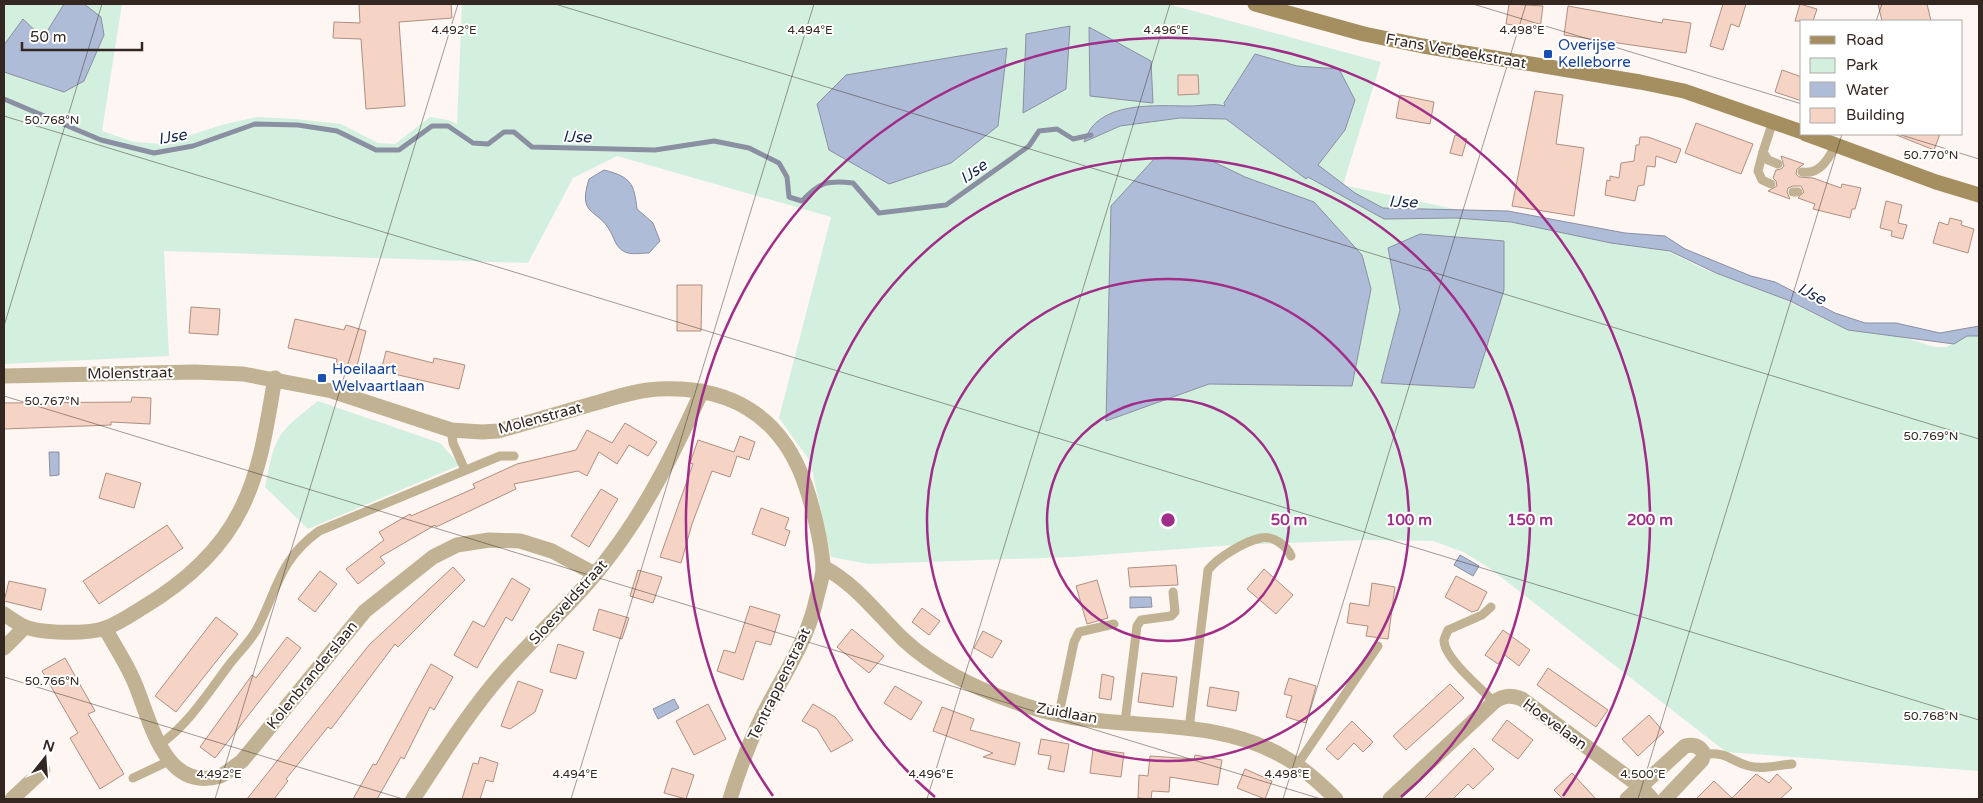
<svg xmlns="http://www.w3.org/2000/svg" width="1983" height="803" font-family="'Varela Round',sans-serif">
  <style>
    .green { fill: #d3f0de; fill-rule: evenodd }
    .water { fill: #afbcd8; stroke: #8a8fa1 }
    .lines { fill: none; stroke-linecap: round; stroke-linejoin: round }
    .stream { stroke: #8a8fa1; stroke-width: 5 }
    .building { fill: #f5d4c5; stroke: #af8f81 }
    .service { stroke: #c0b292; stroke-width: 9 }
    .minor { stroke: #c0b292; stroke-width: 15 }
    .secondary { stroke: #a58f60; stroke-width: 15 }
    .ticks { fill: none; stroke: #342721; stroke-width: 1; stroke-opacity: 0.45 }
    .ring { fill: none; stroke: #a02d88; stroke-width: 2.5 }
    .transit-dot { fill: #1a4fb4; stroke: #fff; stroke-width: 2 }
    .labels { text-anchor: middle; stroke-width: 4; stroke-linejoin: round; paint-order: stroke }
    .transit-label { font-size: 15px; fill: #164399; stroke: #fff; text-anchor: start }
    .street-label { font-size: 15px; fill: #342721; stroke: #fff }
    .water-label { font-size: 16px; font-style: italic; fill: #17284d; stroke: #fff }
    .ticks-label { font-size: 12px; text-anchor: middle; fill: #342721; stroke: #fff; stroke-width: 4; stroke-linejoin: round; paint-order: stroke }
    .centre { fill: #a02d88; stroke: #fff; stroke-width: 2.5 }
    .ring-label { font-size: 15px; text-anchor: middle; font-weight: bold; fill: #a02d88; stroke: #fff; stroke-width: 4; stroke-linejoin: round; paint-order: stroke }
  </style>
  <rect width="100%" height="100%" fill="#fef6f3"/>
  <g class="green">
    <path d="M 4,4 L 64,4 L 43,38 L 23,20 L 4,45 Z"/>
    <path d="M 76,4 L 122,4 L 102,131 L 134,142 L 162,144 L 225,124 L 257,117 L 296,119 L 341,124 L 378,143 L 395,144 L 430,117 L 448,120 L 457,124 L 462,4 L 1168,4 L 1381,62 L 1343,185 L 1611,243 L 1662,248 L 1704,269 L 1779,297 L 1848,330 L 1903,337 L 1935,347 L 1946,347 L 1967,336 L 1979,335 L 1979,771 L 1726,752 L 1488,567 L 1463,552 L 1433,541 L 1364,540 L 1235,545 L 1072,557 L 868,564 L 831,557 L 810,461 L 779,418 L 831,217 L 617,156 L 573,178 L 528,263 L 164,251 L 169,356 L 4,364 L 4,72 L 64,92 L 84,81 L 104,35 L 101,17 L 84,4 ZM 1255,54 L 1297,66 L 1339,69 L 1345,130 L 1312,173 ZM 1212,161 L 1245,177 L 1352,386 L 1209,384 L 1107,421 ZM 1400,310 L 1474,388 L 1381,383 Z"/>
    <path d="M 318,401 L 440,443 L 460,465 L 308,529 L 265,487 C 275,435 276,434 318,401 Z"/>
  </g>
  <g class="water">
    <path d="M 64,4 L 84,4 L 101,17 L 104,35 L 84,81 L 64,92 L 4,72 L 4,45 L 23,19 L 43,38 Z"/>
    <path d="M 1070,26 L 1066,89 L 1023,113 L 1026,34 Z"/>
    <path d="M 1089,27 L 1151,61 L 1153,103 L 1090,96 Z"/>
    <path d="M 1007,48 L 998,126 L 951,163 L 889,184 L 829,150 L 817,104 L 846,75 Z"/>
    <path d="M 1255,54 L 1297,66 L 1339,69 L 1355,100 L 1345,130 L 1318,165 L 1355,193 L 1383,208 L 1508,211 L 1625,233 L 1665,236 L 1685,249 L 1751,276 L 1775,282 L 1835,313 L 1865,323 L 1896,323 L 1940,333 L 1979,326 L 1979,336 L 1967,336 L 1954,344 L 1848,330 L 1790,301 L 1716,273 L 1670,251 L 1611,243 L 1511,222 L 1455,218 L 1384,219 L 1308,177 L 1306,179 L 1226,119 L 1180,118 L 1120,126 L 1084,142 C 1097,100 1155,106 1190,106 C 1201,106 1214,103 1225,106 L 1224,103 Z"/>
    <path d="M 1155,158 L 1212,161 L 1245,177 L 1314,202 L 1362,255 L 1371,289 L 1352,386 L 1209,384 L 1106,421 L 1111,206 Z"/>
    <path d="M 604,170 C 631,177 634,183 637,209 L 653,223 L 660,241 L 649,253 C 642,253 631,255 625,252 C 615,247 615,239 610,231 C 598,208 577,217 589,179 Z"/>
    <path d="M 1420,234 L 1504,241 L 1504,290 L 1474,388 L 1381,383 L 1400,310 L 1388,248 Z"/>
    <path d="M 49,452 L 59,452 L 59,475 L 50,476 Z"/>
    <path d="M 1460,555 L 1479,566 L 1473,576 L 1454,565 Z"/>
    <path d="M 1130,597 L 1151,597 L 1152,607 L 1130,608 Z"/>
    <path d="M 674,699 L 679,708 L 658,719 L 653,709 Z"/>
  </g>
  <g class="lines">
    <path class="stream" d="M 4,99 L 101,140 L 154,153 L 193,146 L 255,124 L 298,125 L 337,131 L 376,150 L 399,150 L 432,126 L 448,126 L 473,143 L 488,144 L 504,132 L 514,132 L 532,147 L 655,150 L 714,141 L 749,148 L 779,163 L 787,177 L 789,197 L 802,201 C 819,182 828,180 853,183 L 879,213 L 946,205 L 1029,146 L 1039,131 L 1057,129 L 1073,139 L 1091,135"/>
  </g>
  <g class="building">
    <path d="M 359,4 L 451,4 L 452,18 L 399,22 L 405,106 L 366,109 L 361,39 L 333,38 L 334,22 L 360,23 Z"/>
    <path d="M 1509,4 L 1543,6 L 1540,29 L 1506,24 Z"/>
    <path d="M 1723,4 L 1746,4 L 1739,27 L 1731,24 L 1723,50 L 1710,46 Z"/>
    <path d="M 1800,4 L 1817,9 L 1813,21 L 1795,21 Z"/>
    <path d="M 1878,4 L 1927,4 L 1931,21 L 1882,21 Z"/>
    <path d="M 1568,6 L 1662,23 L 1663,19 L 1691,23 L 1686,53 L 1564,35 Z"/>
    <path d="M 1782,70 L 1802,77 L 1802,101 L 1775,92 Z"/>
    <path d="M 1178,75 L 1198,75 L 1199,94 L 1178,95 Z"/>
    <path d="M 1535,91 L 1563,95 L 1556,144 L 1584,148 L 1574,216 L 1512,206 Z"/>
    <path d="M 1400,95 L 1434,102 L 1430,124 L 1396,118 Z"/>
    <path d="M 1696,123 L 1753,144 L 1741,174 L 1685,153 Z"/>
    <path d="M 1894,134 L 1940,134 L 1934,150 Z"/>
    <path d="M 1455,135 L 1467,139 L 1462,156 L 1450,153 Z"/>
    <path d="M 1640,137 L 1648,137 L 1681,149 L 1676,163 L 1656,156 L 1655,167 L 1647,166 L 1644,185 L 1638,186 L 1635,201 L 1605,195 L 1607,180 L 1610,181 L 1610,176 L 1619,178 L 1621,163 L 1634,161 L 1636,145 L 1639,145 Z"/>
    <path d="M 1781,156 L 1804,164 L 1797,169 L 1796,174 L 1799,177 L 1813,178 L 1841,188 L 1842,184 L 1861,188 L 1855,209 L 1852,209 L 1850,218 L 1813,209 L 1815,204 L 1798,198 L 1804,192 L 1801,186 L 1793,186 L 1788,188 L 1787,192 L 1790,199 L 1768,191 L 1777,186 L 1776,181 L 1773,178 L 1776,170 L 1781,169 L 1784,166 Z"/>
    <path d="M 1886,201 L 1902,205 L 1898,223 L 1907,225 L 1903,239 L 1891,236 L 1892,231 L 1880,228 Z"/>
    <path d="M 1950,218 L 1962,221 L 1961,225 L 1974,229 L 1968,253 L 1933,243 L 1939,222 L 1948,225 Z"/>
    <path d="M 677,285 L 702,285 L 701,331 L 677,331 Z"/>
    <path d="M 191,307 L 220,309 L 218,335 L 189,333 Z"/>
    <path d="M 295,319 L 344,330 L 346,325 L 366,331 L 356,370 L 336,364 L 337,359 L 288,348 Z"/>
    <path d="M 386,351 L 433,363 L 434,358 L 465,365 L 459,389 L 381,371 Z"/>
    <path d="M 132,397 L 151,398 L 150,424 L 111,422 L 111,425 L 4,429 L 4,403 L 131,402 Z"/>
    <path d="M 625,423 L 657,442 L 648,456 L 629,445 L 617,464 L 599,452 L 587,476 L 578,471 L 514,484 L 516,489 L 436,527 L 435,525 L 380,557 L 385,563 L 358,584 L 346,569 L 384,540 L 379,532 L 410,514 L 411,516 L 475,488 L 473,484 L 517,464 L 576,450 L 587,430 L 612,443 Z"/>
    <path d="M 740,436 L 755,442 L 749,460 L 737,456 L 730,477 L 712,471 L 692,524 L 681,563 L 660,557 L 693,464 L 690,463 L 698,440 L 734,452 Z"/>
    <path d="M 106,473 L 141,483 L 134,508 L 99,498 Z"/>
    <path d="M 601,489 L 618,499 L 589,547 L 571,536 Z"/>
    <path d="M 761,508 L 789,518 L 785,529 L 790,531 L 785,546 L 752,534 Z"/>
    <path d="M 167,525 L 183,548 L 99,604 L 83,581 Z"/>
    <path d="M 1176,565 L 1178,585 L 1130,587 L 1128,568 Z"/>
    <path d="M 453,567 L 465,580 L 398,647 L 395,644 L 331,729 L 328,727 L 286,779 L 288,781 L 274,799 L 247,799 L 369,645 Z"/>
    <path d="M 1264,569 L 1293,595 L 1276,614 L 1247,589 Z"/>
    <path d="M 638,570 L 662,577 L 653,603 L 630,596 Z"/>
    <path d="M 320,571 L 337,584 L 315,612 L 298,599 Z"/>
    <path d="M 1456,576 L 1487,592 L 1478,610 L 1472,612 L 1445,597 Z"/>
    <path d="M 512,578 L 530,589 L 512,621 L 506,617 L 477,668 L 454,655 L 473,621 L 484,627 Z"/>
    <path d="M 1097,580 L 1108,618 L 1087,624 L 1076,586 Z"/>
    <path d="M 9,581 L 46,589 L 41,610 L 4,601 Z"/>
    <path d="M 1372,583 L 1395,587 L 1388,639 L 1366,636 L 1368,626 L 1347,623 L 1350,603 L 1369,606 Z"/>
    <path d="M 750,606 L 780,615 L 771,645 L 756,641 L 743,680 L 717,671 L 724,650 L 735,653 Z"/>
    <path d="M 922,608 L 940,621 L 929,635 L 912,622 Z"/>
    <path d="M 599,609 L 629,618 L 622,639 L 593,630 Z"/>
    <path d="M 216,617 L 238,634 L 176,712 L 155,696 Z"/>
    <path d="M 852,629 L 884,656 L 869,673 L 837,647 Z"/>
    <path d="M 1503,630 L 1530,650 L 1519,666 L 1505,655 L 1498,664 L 1485,655 Z"/>
    <path d="M 983,631 L 1002,641 L 992,658 L 974,648 Z"/>
    <path d="M 287,637 L 301,648 L 215,758 L 200,747 L 252,675 L 256,678 Z"/>
    <path d="M 558,644 L 584,652 L 576,679 L 550,672 Z"/>
    <path d="M 65,658 L 95,711 L 88,714 L 124,774 L 100,789 L 70,738 L 78,733 L 42,671 Z"/>
    <path d="M 431,664 L 453,677 L 434,710 L 430,707 L 404,759 L 401,757 L 377,799 L 353,799 L 373,764 L 376,765 Z"/>
    <path d="M 1548,668 L 1608,710 L 1596,727 L 1537,685 Z"/>
    <path d="M 1142,673 L 1177,677 L 1173,707 L 1138,702 Z"/>
    <path d="M 1102,674 L 1114,677 L 1111,700 L 1099,698 Z"/>
    <path d="M 1289,678 L 1316,686 L 1306,723 L 1286,717 L 1292,696 L 1284,694 Z"/>
    <path d="M 518,681 L 543,690 L 535,712 L 510,729 L 501,726 Z"/>
    <path d="M 1450,684 L 1464,698 L 1406,750 L 1393,736 Z"/>
    <path d="M 895,686 L 922,702 L 911,720 L 884,703 Z"/>
    <path d="M 1210,687 L 1239,692 L 1236,711 L 1207,706 Z"/>
    <path d="M 708,704 L 726,739 L 694,755 L 676,721 Z"/>
    <path d="M 813,704 L 835,717 L 853,740 L 831,752 L 817,729 L 802,721 Z"/>
    <path d="M 942,707 L 974,719 L 970,730 L 1020,743 L 1015,765 L 983,757 L 993,753 L 933,731 Z"/>
    <path d="M 1649,715 L 1664,732 L 1638,756 L 1622,739 Z"/>
    <path d="M 1507,720 L 1533,740 L 1518,759 L 1492,740 Z"/>
    <path d="M 1352,721 L 1373,742 L 1363,752 L 1354,743 L 1338,760 L 1326,749 Z"/>
    <path d="M 1041,739 L 1069,744 L 1064,772 L 1048,769 L 1051,756 L 1038,754 Z"/>
    <path d="M 1474,748 L 1494,769 L 1473,789 L 1468,784 L 1453,799 L 1424,799 Z"/>
    <path d="M 1093,749 L 1124,753 L 1121,777 L 1090,773 Z"/>
    <path d="M 1195,755 L 1222,760 L 1218,785 L 1170,777 L 1169,792 L 1152,791 L 1151,799 L 1138,798 L 1139,775 L 1148,776 L 1150,756 L 1194,759 Z"/>
    <path d="M 480,757 L 498,763 L 493,782 L 486,780 L 480,799 L 462,799 L 473,763 L 478,764 Z"/>
    <path d="M 672,768 L 694,775 L 686,799 L 664,793 Z"/>
    <path d="M 1245,769 L 1272,781 L 1265,799 L 1237,788 Z"/>
    <path d="M 1572,773 L 1596,799 L 1563,799 L 1554,790 Z"/>
    <path d="M 1756,774 L 1769,783 L 1777,774 L 1792,788 L 1780,799 L 1696,799 L 1714,781 L 1732,798 Z"/>
  </g>
  <g class="lines">
    <g class="service">
      <path d="M 1773,121 L 1763,152 L 1768,160 L 1778,164"/>
      <path d="M 1763,152 L 1758,171 L 1762,180 L 1771,184"/>
      <path d="M 1802,172 C 1820,175 1828,159 1836,145"/>
      <path d="M 1793,192 L 1798,192"/>
      <path d="M 451,430 L 453,443 L 465,470"/>
      <path d="M 1491,607 L 1482,615 L 1448,630 C 1447,633 1444,638 1444,641 C 1445,659 1482,689 1494,702"/>
      <path d="M 1059,714 L 1074,642 L 1079,632 L 1114,624"/>
      <path d="M 1125,722 L 1137,626 L 1141,620 L 1171,616 L 1175,612 L 1173,592"/>
      <path d="M 1189,729 L 1208,570 C 1217,558 1245,541 1261,538 C 1273,535 1287,546 1291,556"/>
      <path d="M 159,745 C 188,725 208,693 229,665 C 238,653 250,642 257,629 C 278,588 279,560 319,531 L 500,456 L 514,456"/>
      <path d="M 1704,754 C 1730,752 1729,761 1749,766 C 1762,770 1778,765 1792,764"/>
      <path d="M 1297,765 L 1378,646"/>
      <path d="M 133,778 L 169,761"/>
    </g>
    <g class="minor">
      <path d="M 4,376 L 195,372 L 243,374 L 332,391 L 451,430 L 482,432 L 498,431 C 529,422 561,413 592,404 C 614,398 636,390 659,389 C 730,386 781,415 805,484 C 813,507 821,540 823,565 C 824,576 817,594 815,605 C 805,645 781,679 763,715 C 749,742 739,770 730,799"/>
      <path d="M 823,567 C 856,584 877,614 904,640 C 933,667 974,688 1012,701 C 1031,708 1050,713 1070,717 C 1140,729 1220,719 1284,757 C 1304,768 1320,783 1336,799"/>
      <path d="M 4,614 C 10,618 17,623 23,626 C 41,634 88,634 106,628 C 119,623 131,615 142,608 C 184,583 221,551 242,507 C 262,466 267,422 275,378"/>
      <path d="M 105,628 C 114,645 125,661 133,679 C 150,716 162,793 220,776 C 227,773 235,766 242,761 L 365,611 L 433,557 L 457,545 L 489,540 L 520,541 L 552,551 L 595,574"/>
      <path d="M 4,648 L 25,627"/>
      <path d="M 12,799 L 43,770"/>
      <path d="M 413,799 C 441,757 468,713 501,675 C 537,634 579,598 611,554 C 649,504 676,448 702,391"/>
      <path d="M 1390,799 L 1494,702 C 1504,695 1511,695 1522,699 L 1641,787 L 1652,799"/>
      <path d="M 1627,799 L 1685,746 C 1694,744 1700,746 1704,754 L 1702,760 L 1665,799"/>
    </g>
    <g class="secondary">
      <path d="M 1255,4 L 1364,34 L 1423,46 L 1640,82 L 1684,91 L 1802,132"/>
      <path d="M 1806,134 L 1936,182 L 1979,195"/>
    </g>
  </g>
  <path class="ticks" d="M 555,4 L 1979,439M 1473,4 L 1802,104M 1876,21 L 1882,4M 4,116 L 1979,720M 1898,134 L 1979,159M 4,326 L 102,4M 4,396 L 1321,799M 4,677 L 403,799M 215,799 L 458,4M 571,799 L 814,4M 927,799 L 1170,4M 1283,799 L 1526,4M 1638,799 L 1842,134"/>
  <g class="ring">
    <circle cx="1168" cy="520" r="121"/>
    <circle cx="1168" cy="520" r="241"/>
    <path d="M935 797A362 362 0 1 1 1401 797"/>
    <path d="M773 796A482 482 0 1 1 1563 796"/>
  </g>
  <g class="transit-dot">
    <rect x="1543" y="49" width="10" height="10" rx="2.5"/>
    <rect x="317" y="373" width="10" height="10" rx="2.5"/>
  </g>
  <g class="labels">
    <g class="transit-label">
      <text x="1558" y="50">Overijse<tspan x="1558" dy="17">Kelleborre</tspan></text>
      <text x="332" y="374">Hoeilaart<tspan x="332" dy="17">Welvaartlaan</tspan></text>
    </g>
    <g class="street-label">
      <text transform="translate(1456 51) rotate(10)" y="5">Frans Verbeekstraat</text>
      <text transform="translate(130 373) rotate(-1)" y="5">Molenstraat</text>
      <text transform="translate(540 418) rotate(-15)" y="5">Molenstraat</text>
      <text transform="translate(568 602) rotate(-48)" y="5">Sloesveldstraat</text>
      <text transform="translate(312 675) rotate(-51)" y="5">Kolenbranderslaan</text>
      <text transform="translate(779 684) rotate(-64)" y="5">Tentrappenstraat</text>
      <text transform="translate(1067 713) rotate(10)" y="5">Zuidlaan</text>
      <text transform="translate(1555 724) rotate(36)" y="5">Hoevelaan</text>
    </g>
    <g class="water-label">
      <text transform="translate(172 136) rotate(-10)" y="6">IJse</text>
      <text transform="translate(577 136) rotate(2)" y="6">IJse</text>
      <text transform="translate(973 171) rotate(-35)" y="6">IJse</text>
      <text transform="translate(1403 201) rotate(2)" y="6">IJse</text>
      <text transform="translate(1812 293) rotate(28)" y="6">IJse</text>
    </g>
  </g>
  <g class="ticks-label">
    <text x="454" y="34">4.492°E</text>
    <text x="810" y="34">4.494°E</text>
    <text x="1166" y="34">4.496°E</text>
    <text x="1522" y="34">4.498°E</text>
    <text x="52" y="124">50.768°N</text>
    <text x="1931" y="159">50.770°N</text>
    <text x="52" y="405">50.767°N</text>
    <text x="1931" y="440">50.769°N</text>
    <text x="52" y="685">50.766°N</text>
    <text x="1931" y="720">50.768°N</text>
    <text x="219" y="778">4.492°E</text>
    <text x="575" y="778">4.494°E</text>
    <text x="931" y="778">4.496°E</text>
    <text x="1287" y="778">4.498°E</text>
    <text x="1643" y="778">4.500°E</text>
  </g>
  <circle cx="1168" cy="520" r="8" class="centre"/>
  <g class="ring-label">
    <text x="1289" y="525">50 m</text>
    <text x="1409" y="525">100 m</text>
    <text x="1530" y="525">150 m</text>
    <text x="1650" y="525">200 m</text>
  </g>
  <rect width="1983" height="803" fill="none" stroke="#342721" stroke-width="10"/>
  <rect x="1800" y="20" width="162" height="115" fill="#ffffff" stroke="#aea9a6"/>
  <rect x="1810" y="36" width="25" height="8" fill="#a58f60" stroke="#aea9a6"/>
  <text x="1846" y="45" font-size="15" fill="#342721">Road</text>
  <rect x="1810" y="58" width="25" height="15" fill="#d3f0de" stroke="#aea9a6"/>
  <text x="1846" y="70" font-size="15" fill="#342721">Park</text>
  <rect x="1810" y="82" width="25" height="15" fill="#afbcd8" stroke="#aea9a6"/>
  <text x="1846" y="95" font-size="15" fill="#342721">Water</text>
  <rect x="1810" y="108" width="25" height="15" fill="#f5d4c5" stroke="#aea9a6"/>
  <text x="1846" y="120" font-size="15" fill="#342721">Building</text>
  <g transform="translate(45 758) rotate(17)" stroke="#ffffff" stroke-width="4" paint-order="stroke">
  <path d="M0-4L9 19L0 12L-9 19Z" fill="#342721"/>
  <text y="-8" font-size="14" font-weight="bold" text-anchor="middle" fill="#342721">N</text>
  </g>
  <path d="M22 42v8h120v-8" fill="none" stroke="#342721" stroke-width="2.5"/>
  <text x="30" y="42" font-size="15" fill="#342721" stroke="#ffffff" stroke-width="4" paint-order="stroke">50 m</text>
</svg>
